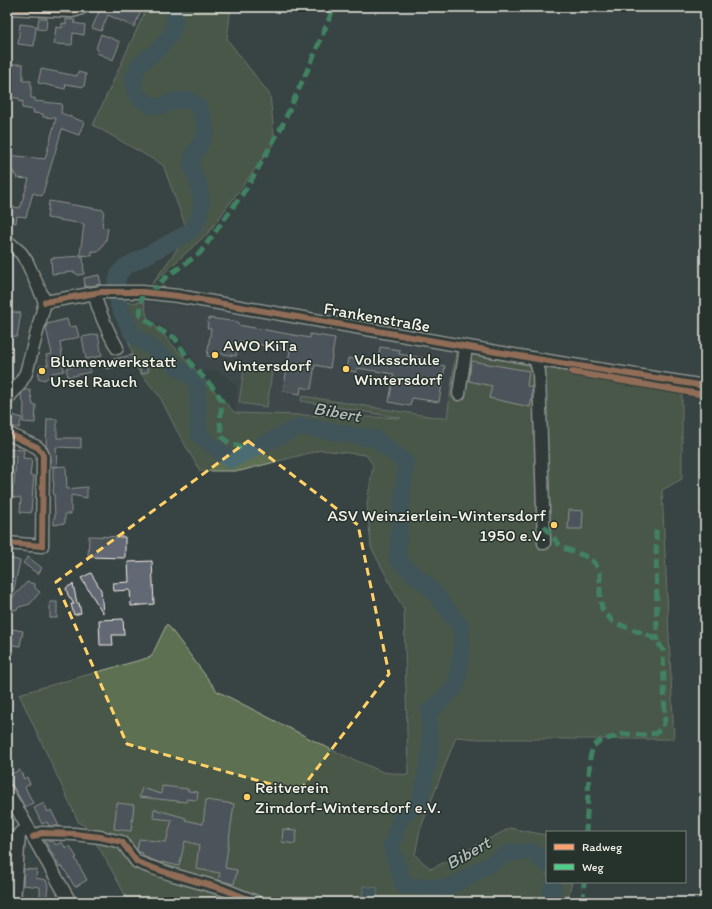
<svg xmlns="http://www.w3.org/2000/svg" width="712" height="909" font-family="Itim,sans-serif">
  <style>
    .built { fill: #454e52 }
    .green { fill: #5d6f51; stroke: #a8b09c }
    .water { fill: #4c6c73; stroke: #8fa1a2 }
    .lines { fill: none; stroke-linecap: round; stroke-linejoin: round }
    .river { stroke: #4c6c73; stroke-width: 17 }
    .building { fill: #636875; stroke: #f4f1e8 }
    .minor-casing { stroke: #f4f1e8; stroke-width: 15 }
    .minor { stroke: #26332d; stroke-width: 12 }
    .quiet { stroke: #4dcf88; stroke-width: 5; stroke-dasharray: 10 5; stroke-linecap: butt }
    .cycleway-casing { stroke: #26332d; stroke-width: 8 }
    .cycleway { stroke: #fca06f; stroke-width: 6 }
    .marked { fill: none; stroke: #ffd166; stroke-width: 3; stroke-dasharray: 8 5; stroke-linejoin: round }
    .poi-dot { fill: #ffd166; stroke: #26332d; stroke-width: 1.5 }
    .labels { text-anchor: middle; stroke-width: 3; stroke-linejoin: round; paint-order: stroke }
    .street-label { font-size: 17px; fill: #f4f1e8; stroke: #26332d }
    .poi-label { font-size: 17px; fill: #f4f1e8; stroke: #26332d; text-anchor: start }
    .water-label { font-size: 18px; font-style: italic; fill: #b1bcb9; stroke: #26332d }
  </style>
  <rect width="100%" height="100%" fill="#384343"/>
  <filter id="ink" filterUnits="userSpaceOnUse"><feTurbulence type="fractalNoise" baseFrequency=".025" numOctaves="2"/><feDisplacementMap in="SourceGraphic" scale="8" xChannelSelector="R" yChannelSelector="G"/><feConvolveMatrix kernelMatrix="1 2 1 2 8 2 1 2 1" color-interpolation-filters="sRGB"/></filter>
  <g filter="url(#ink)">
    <path class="built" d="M 144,302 L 174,305 L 244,315 L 456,352 L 447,418 L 235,413 L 237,386 L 218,370 L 201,372 L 181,340 L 166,328 L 147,317 Z"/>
    <g class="green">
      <path d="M 147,7 L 231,7 L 227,39 L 270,95 L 275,142 L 208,233 L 152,284 L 188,234 L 184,222 L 163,165 L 93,125 Z"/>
      <path d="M 144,302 L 147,317 L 235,413 L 401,418 L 301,401 L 302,396 L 440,418 L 447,418 L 456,352 L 682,392 L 682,479 L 662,490 L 674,739 L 479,739 L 456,737 L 420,830 L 415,855 L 431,869 L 510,828 L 545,835 L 547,838 L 547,882 L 572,882 L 567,902 L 129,902 L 101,851 L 84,825 L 79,823 L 19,694 L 151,657 L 167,624 L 217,691 L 334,751 L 383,772 L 408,775 L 404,610 L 371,547 L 367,504 L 373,465 L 366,455 L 321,450 L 240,471 L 200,471 L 176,429 L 160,397 L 137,369 L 127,336 L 112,303 Z"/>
      <path d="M 244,368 L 272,372 L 267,407 L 239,403 Z"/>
    </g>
    <path class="water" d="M 363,886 L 378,888 L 376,902 L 362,902 Z"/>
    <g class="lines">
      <g class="river">
        <path d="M 173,7 L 175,22 L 171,34 L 160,48 L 139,65 L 133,78 L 135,91 L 141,99 L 150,105 L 161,106 L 177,100 L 188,100 L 199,107 L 204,119 L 206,131 L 201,143 L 193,155 L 191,166 L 198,182 L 202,203 L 199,217 L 194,227 L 186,234 L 138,260 L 126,266 L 119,273 L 116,285 L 119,306 L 132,333 L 197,382 L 199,435 L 231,460 L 300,426 L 376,439 L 406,463 L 400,521 L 397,559 L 432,590 L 461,627 L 461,656 L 456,687 L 429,712 L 430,755 L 420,802 L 401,817 L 391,846 L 404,886 L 448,888 L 509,853 L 532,851 L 547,864"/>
        <path d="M 548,902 L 553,886 L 553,882"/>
      </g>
    </g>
    <g class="building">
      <path d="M 101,7 L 110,7 L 120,12 L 123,7 L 143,7 L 134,27 L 108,15 L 101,31 L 92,28 Z"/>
      <path d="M 39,18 L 47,18 L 46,30 L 37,29 Z"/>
      <path d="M 66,19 L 75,20 L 74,23 L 85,25 L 84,35 L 73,33 L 72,45 L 54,44 L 56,27 L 62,28 L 62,23 L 66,24 Z"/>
      <path d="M 20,24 L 36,26 L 34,46 L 18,44 Z"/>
      <path d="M 101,34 L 120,42 L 113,60 L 97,53 L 98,50 L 96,48 Z"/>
      <path d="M 7,64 L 23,64 L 23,81 L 31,81 L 31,98 L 35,98 L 35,101 L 62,104 L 61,113 L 84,122 L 79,135 L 62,129 L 42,196 L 33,193 L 26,217 L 17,216 L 16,223 L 7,222 L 7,206 L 20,208 L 29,179 L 16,178 L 17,175 L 14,175 L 14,172 L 7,171 L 7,155 L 45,159 L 56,118 L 43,117 L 43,114 L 33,113 L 34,110 L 22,108 L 23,101 L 19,102 L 19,98 L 7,98 Z"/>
      <path d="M 41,69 L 77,76 L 78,72 L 86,74 L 84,87 L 66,84 L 65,89 L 38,83 Z"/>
      <path d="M 49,201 L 104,210 L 102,227 L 108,228 L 106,240 L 98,252 L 92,251 L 92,256 L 80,255 L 84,224 L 47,218 Z"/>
      <path d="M 83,256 L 84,274 L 78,275 L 74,272 L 52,274 L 51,258 Z"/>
      <path d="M 99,275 L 101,284 L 85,287 L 84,278 Z"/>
      <path d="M 7,311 L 21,313 L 17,337 L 7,335 Z"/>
      <path d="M 209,318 L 238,322 L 238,325 L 310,338 L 310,334 L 335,338 L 330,368 L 315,365 L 311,389 L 301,387 L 300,394 L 283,391 L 290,350 L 239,341 L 236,356 L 216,353 L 216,357 L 207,356 L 211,329 L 207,328 Z"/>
      <path d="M 67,319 L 69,327 L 76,326 L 79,337 L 60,342 L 64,371 L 52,373 L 52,377 L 46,378 L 45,380 L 38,378 L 40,366 L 48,365 L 46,355 L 52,354 L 46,328 L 47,324 Z"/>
      <path d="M 98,334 L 102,356 L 86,359 L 82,337 Z"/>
      <path d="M 380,347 L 400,350 L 399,354 L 423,358 L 422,362 L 445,366 L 439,402 L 412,398 L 410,406 L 389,402 L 394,374 L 357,368 L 356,372 L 346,370 L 348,358 L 378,364 Z"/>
      <path d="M 132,355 L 134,363 L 106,369 L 104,361 Z"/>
      <path d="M 143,361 L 149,371 L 142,374 L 136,364 Z"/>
      <path d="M 471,361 L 529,371 L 527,386 L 532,387 L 532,397 L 530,407 L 489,398 L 492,386 L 469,381 Z"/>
      <path d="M 89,363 L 91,372 L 68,377 L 66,368 Z"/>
      <path d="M 24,390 L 30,390 L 33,405 L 36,405 L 35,423 L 23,422 L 24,404 L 22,400 L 21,395 Z"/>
      <path d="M 7,413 L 22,418 L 19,428 L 7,425 Z"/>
      <path d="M 47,419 L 57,419 L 57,438 L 81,438 L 81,448 L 56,447 L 57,466 L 50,467 L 50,454 L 46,446 Z"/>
      <path d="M 7,449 L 24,450 L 23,458 L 32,459 L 30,476 L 34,476 L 31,513 L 20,512 L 21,498 L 11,497 L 13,485 L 14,485 L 16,456 L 7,456 Z"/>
      <path d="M 66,466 L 67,489 L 87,487 L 87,498 L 71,495 L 71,514 L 65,514 L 65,523 L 54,525 L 54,517 L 55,517 L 54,493 L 53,493 L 54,482 L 53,482 L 53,467 Z"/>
      <path d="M 569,510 L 583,511 L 582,529 L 568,529 Z"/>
      <path d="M 89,536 L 125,537 L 125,558 L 88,557 Z"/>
      <path d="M 7,557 L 20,561 L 12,598 L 27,582 L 35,584 L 35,588 L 40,592 L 30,604 L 19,607 L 16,610 L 7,609 Z"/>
      <path d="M 28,557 L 42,568 L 38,574 L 23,563 Z"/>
      <path d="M 152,561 L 154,604 L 131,606 L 130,590 L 114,591 L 113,583 L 129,582 L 128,562 Z"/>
      <path d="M 91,573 L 101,590 L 103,613 L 81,578 Z"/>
      <path d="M 73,584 L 77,603 L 79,603 L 81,613 L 74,615 L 71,604 L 74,604 L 68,595 L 66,588 Z"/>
      <rect x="50" y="602" width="7" height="16"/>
      <path d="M 123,619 L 124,635 L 112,635 L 113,645 L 100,645 L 99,620 Z"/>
      <path d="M 7,628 L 23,631 L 20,646 L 7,644 Z"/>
      <path d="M 20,770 L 24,779 L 27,777 L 30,784 L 25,787 L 33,803 L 25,807 L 7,776 Z"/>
      <path d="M 162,786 L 188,789 L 188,791 L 198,792 L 197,800 L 187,799 L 186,802 L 139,797 L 142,788 L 161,794 Z"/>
      <path d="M 206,800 L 234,804 L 225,868 L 237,870 L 234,884 L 218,880 L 220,873 L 196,869 L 199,845 L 185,841 L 179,866 L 162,862 L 161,863 L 142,856 L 143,853 L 139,852 L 137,850 L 139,839 L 166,842 L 172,820 L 153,818 L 154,809 L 186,818 L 185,820 L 203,824 Z"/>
      <path d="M 44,803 L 48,812 L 51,810 L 59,826 L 49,826 L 47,822 L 42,824 L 34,808 Z"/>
      <path d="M 117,803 L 134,805 L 131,831 L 114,829 Z"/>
      <path d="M 283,829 L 297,830 L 295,844 L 282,842 Z"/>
      <path d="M 50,841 L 53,841 L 56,845 L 62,842 L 66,849 L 70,846 L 77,858 L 75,858 L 87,880 L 75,887 L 62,866 L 60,867 L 46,843 Z"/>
      <path d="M 24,869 L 37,870 L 36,878 L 46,880 L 48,886 L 46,902 L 40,902 L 40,887 L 23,885 Z"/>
    </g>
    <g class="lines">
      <g class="minor-casing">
        <g id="minor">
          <path d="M 7,8 L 72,11 L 76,10 L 83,7"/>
          <path d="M 7,241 L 21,253 L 27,262 L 45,302 L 26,373 L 19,385 L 7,399"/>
          <path d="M 94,293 C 99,313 107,330 117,348"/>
          <path d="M 45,302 L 101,292 L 142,292 L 178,296 L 560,363 L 705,386"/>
          <path d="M 535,359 L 539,372 L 544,543"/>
          <path d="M 459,394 L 466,347"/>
          <path d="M 7,433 L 37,447 L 41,451 L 43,456 L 42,546 L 7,543"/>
          <path d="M 7,791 L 70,902"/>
          <path d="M 33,837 L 41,833 L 74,834 L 100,837 L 122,842 L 137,862 L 150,867 L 174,875 L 223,889 L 256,902"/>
          <path d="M 14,902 L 19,834 L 28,828"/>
        </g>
      </g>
      <use href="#minor" class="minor"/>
      <g class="quiet">
        <path d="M 142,292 L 140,315 L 160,330 L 175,338 L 192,365 L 216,391 L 222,401 L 220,422 L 222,437 L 230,444 L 241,447"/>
        <path d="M 150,293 L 165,278 L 200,253 L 248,186 L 282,126 L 312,60 L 334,7"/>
        <path d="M 544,526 L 561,547 L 585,556 L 595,563 L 600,573 L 600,597 L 602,609 L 613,622 L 650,636 L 657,641 L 663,650 L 665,718 L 663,727 L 656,733 L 646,735 L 623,734 L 615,737 L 602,740 L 593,746 L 590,758 L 586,832"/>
        <path d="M 656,530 L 657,641"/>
        <path d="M 583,902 L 584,882"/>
      </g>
      <g class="cycleway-casing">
        <g id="cycleway">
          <path d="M 7,8 L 72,11 L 76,10 L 83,7"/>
          <path d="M 45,302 L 101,292 L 142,292 L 178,296 L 560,363 L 705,386"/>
          <path d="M 572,372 L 705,395"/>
          <path d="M 7,433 L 37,447 L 41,451 L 43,456 L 42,546 L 7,543"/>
          <path d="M 33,837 L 41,833 L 74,834 L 100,837 L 122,842 L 137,862 L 150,867 L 174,875 L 223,889 L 256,902"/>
        </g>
      </g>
      <use href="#cycleway" class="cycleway"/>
    </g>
  </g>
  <path d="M0 0H712V909H0ZM 248,441 L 358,525 L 389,674 L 299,792 L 127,744 L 56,582 Z" fill="#384343" fill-opacity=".55" fill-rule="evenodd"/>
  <path class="marked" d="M 248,441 L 358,525 L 389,674 L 299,792 L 127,744 L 56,582 Z"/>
  <g class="poi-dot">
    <circle cx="215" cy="355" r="4"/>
    <circle cx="346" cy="369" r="4"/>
    <circle cx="42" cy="371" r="4"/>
    <circle cx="554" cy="525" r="4"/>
    <circle cx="247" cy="797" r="4"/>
  </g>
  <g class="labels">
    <g class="street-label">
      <text transform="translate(377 317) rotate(10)" y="6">Frankenstraße</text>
    </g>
    <g class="poi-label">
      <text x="223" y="351">AWO KiTa<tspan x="223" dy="20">Wintersdorf</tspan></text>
      <text x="354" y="365">Volksschule<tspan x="354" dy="20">Wintersdorf</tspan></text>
      <text x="50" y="367">Blumenwerkstatt<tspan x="50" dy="20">Ursel Rauch</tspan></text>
      <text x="546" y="521" text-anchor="end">ASV Weinzierlein-Wintersdorf<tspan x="546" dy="20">1950 e.V.</tspan></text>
      <text x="255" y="793">Reitverein<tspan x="255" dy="20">Zirndorf-Wintersdorf e.V.</tspan></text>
    </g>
    <g class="water-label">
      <text transform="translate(337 412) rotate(10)" y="6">Bibert</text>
      <text transform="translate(468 853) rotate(-30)" y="6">Bibert</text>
    </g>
  </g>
  <rect width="712" height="909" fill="none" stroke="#26332d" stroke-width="24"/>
  <rect x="12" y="12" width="688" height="885" fill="none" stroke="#f4f1e8" stroke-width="1.5" filter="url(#ink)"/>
  <rect x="546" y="831" width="140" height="52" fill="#26332d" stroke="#787f78"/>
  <rect x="554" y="844" width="20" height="6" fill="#fca06f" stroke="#787f78"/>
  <text x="582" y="851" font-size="12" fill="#f4f1e8">Radweg</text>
  <rect x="554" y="864" width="20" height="6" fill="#4dcf88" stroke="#787f78"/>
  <text x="582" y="871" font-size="12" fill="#f4f1e8">Weg</text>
</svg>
